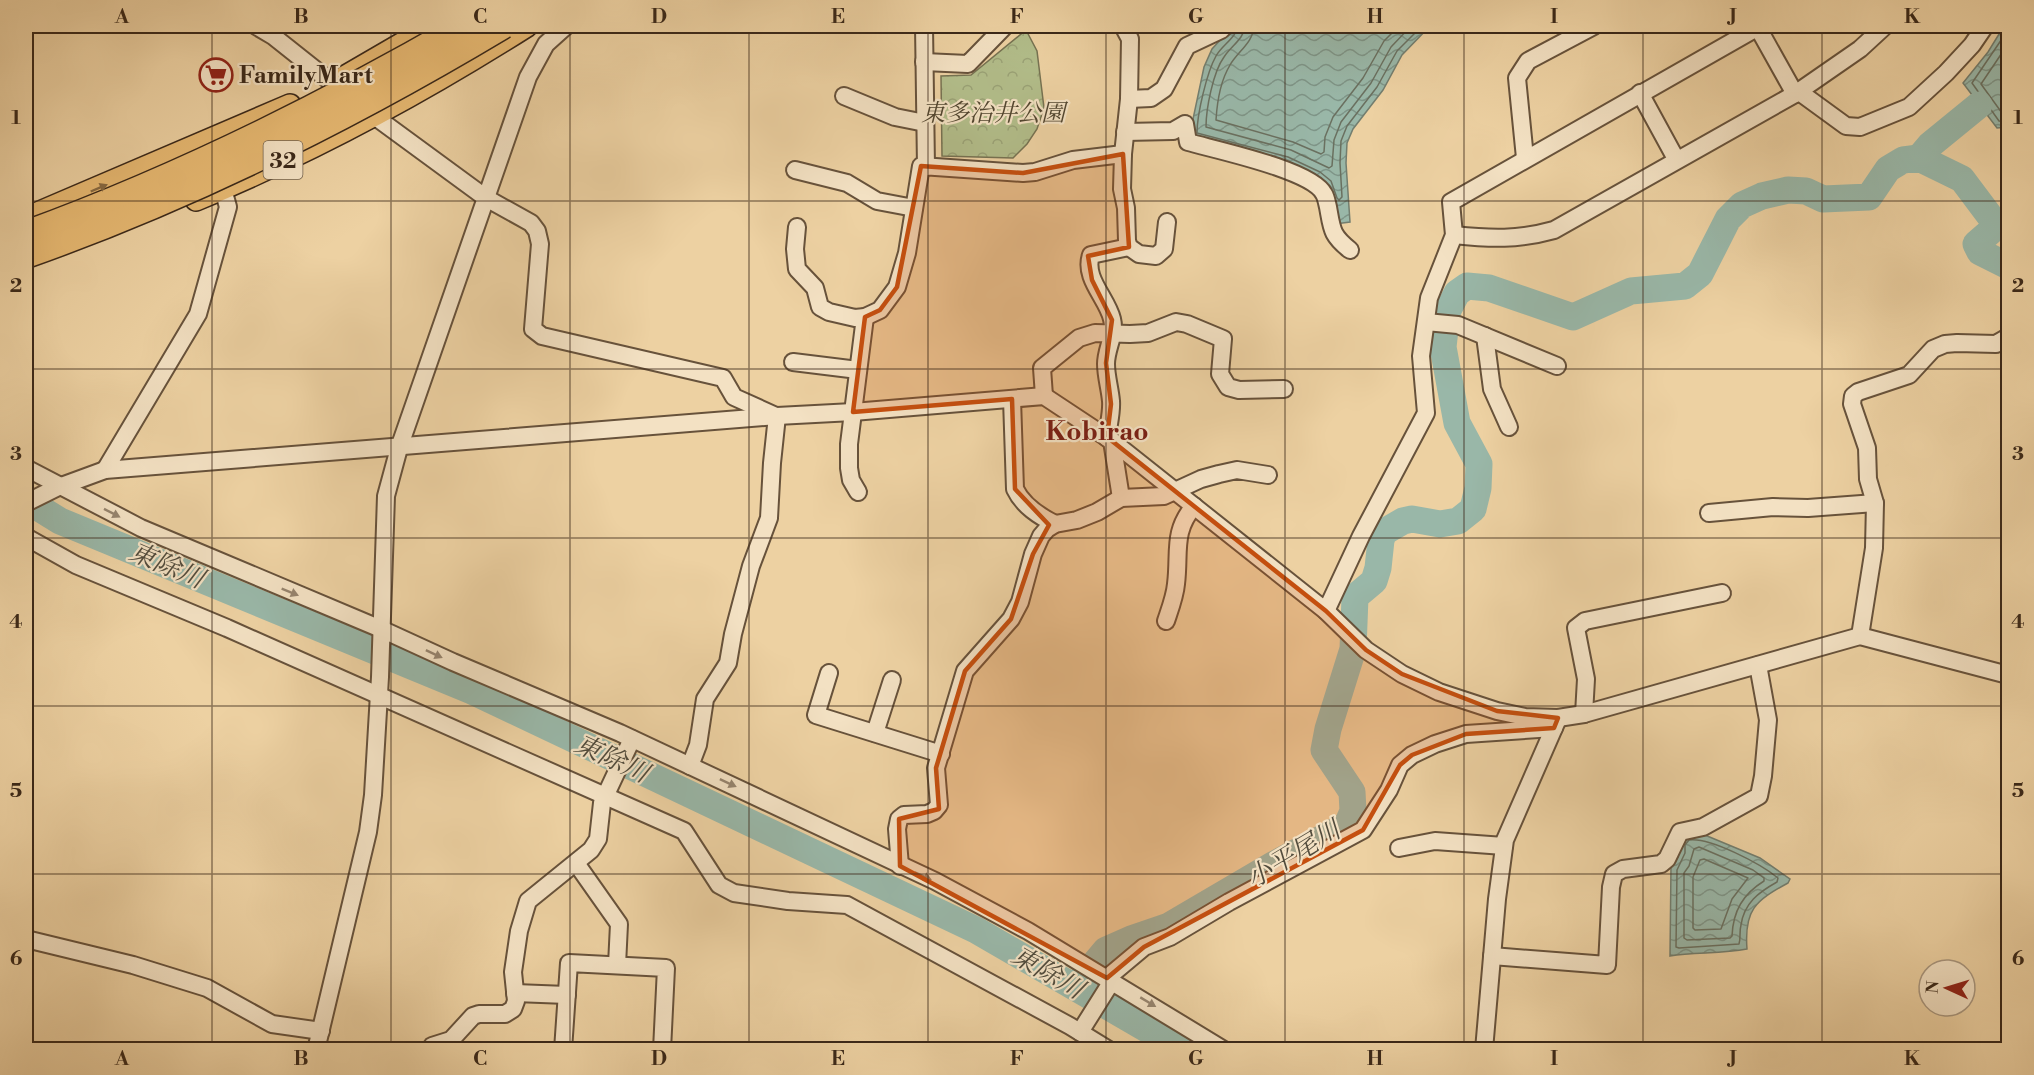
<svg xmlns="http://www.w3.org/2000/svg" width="2034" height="1075" font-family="'Libre Bodoni','Noto Serif JP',serif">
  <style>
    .park { fill: url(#park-crowns); stroke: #767252; stroke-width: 1.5 }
    .water { fill: url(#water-waves); stroke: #737e6f; stroke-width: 1.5 }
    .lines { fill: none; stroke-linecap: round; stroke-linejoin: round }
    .shore { stroke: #6a7060; stroke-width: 1.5 }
    .river { stroke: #99b7a8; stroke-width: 27 }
    .minor-casing { stroke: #67523b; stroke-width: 20 }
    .major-casing { stroke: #3a2819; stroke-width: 24 }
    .minor { stroke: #f3e1c3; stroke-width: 16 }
    .major { stroke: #e6b871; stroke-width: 21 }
    .highway-bridge-casing { stroke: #3a2819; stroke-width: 27; stroke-linecap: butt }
    .highway-bridge { stroke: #e6b871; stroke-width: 24 }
    .oneway { fill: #876941 }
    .oneway2 { fill: #96846e }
    .marked { fill: #c54f0f; fill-opacity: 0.2; stroke: #c54f0f; stroke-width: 4.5; stroke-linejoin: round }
    .grid { fill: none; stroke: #3a2819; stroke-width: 1.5; stroke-opacity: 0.55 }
    .labels { text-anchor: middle; stroke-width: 4.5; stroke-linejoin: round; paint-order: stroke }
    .shield { fill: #f3e1c3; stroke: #72604c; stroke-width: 1.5 }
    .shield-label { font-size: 22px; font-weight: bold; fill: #3a2819 }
    .poi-label { font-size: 24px; font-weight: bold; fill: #3a2819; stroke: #f3e1c3; text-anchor: start }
    .park-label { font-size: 24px; font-style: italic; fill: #524630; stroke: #f3e1c3 }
    .neighbourhood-label { font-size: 26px; font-weight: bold; fill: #7a1f14; stroke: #f3e1c3 }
    .water-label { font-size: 26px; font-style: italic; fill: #524c3d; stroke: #f3e1c3 }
    .neatline { fill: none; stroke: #3a2819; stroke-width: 2 }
    .grid-label { font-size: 20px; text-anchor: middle; font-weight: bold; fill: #3a2819 }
  </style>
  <defs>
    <pattern id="park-crowns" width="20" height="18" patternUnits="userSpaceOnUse" patternTransform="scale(1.5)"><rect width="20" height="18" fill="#b2bd8a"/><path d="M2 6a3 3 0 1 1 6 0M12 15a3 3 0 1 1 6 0" fill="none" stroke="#9aa276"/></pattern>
    <pattern id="water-waves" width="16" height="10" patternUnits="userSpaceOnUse" patternTransform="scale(1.5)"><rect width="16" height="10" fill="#99b7a8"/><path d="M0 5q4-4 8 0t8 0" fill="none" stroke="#7e9588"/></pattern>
  </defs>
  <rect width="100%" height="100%" fill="#edd1a2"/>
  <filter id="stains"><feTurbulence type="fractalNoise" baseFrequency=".00333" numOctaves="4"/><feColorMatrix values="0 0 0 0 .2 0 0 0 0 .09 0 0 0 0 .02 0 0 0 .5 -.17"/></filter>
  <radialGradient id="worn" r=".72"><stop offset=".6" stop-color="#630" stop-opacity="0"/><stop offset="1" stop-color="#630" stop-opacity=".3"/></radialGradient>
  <path class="park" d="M 1026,30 L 1037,51 L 1044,108 L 1037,129 L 1027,144 L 1013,158 L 942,156 L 941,76 L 971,75 Z"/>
  <g class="water">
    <path d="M 1233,26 L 1430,26 L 1402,55 L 1383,90 L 1353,129 L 1347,143 L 1346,163 L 1350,222 L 1335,224 L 1327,184 L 1317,177 L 1189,138 L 1204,67 L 1212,49 Z"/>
    <path d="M 2004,26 L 2008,26 L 2008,127 L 1997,128 L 1963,83 L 1988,52 Z"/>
    <path d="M 1700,833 L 1760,858 L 1790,879 L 1788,883 C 1755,901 1744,910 1747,949 C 1721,954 1696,952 1670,956 L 1671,866 L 1678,857 L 1680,840 Z"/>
  </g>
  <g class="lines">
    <g class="shore">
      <path d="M 1238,26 C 1236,38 1222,45 1216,56 C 1207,72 1197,114 1197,133 L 1288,157 L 1320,172 L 1331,181 L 1337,198 L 1339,200 L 1342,197 L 1340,163 L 1341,141 L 1347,126 L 1377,87 L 1397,51 L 1422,26"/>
      <path d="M 1245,26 C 1244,39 1231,46 1224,57 C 1213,72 1206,109 1206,127 L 1291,150 L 1329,168 L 1332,166 L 1334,140 L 1341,122 L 1371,83 L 1391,47 L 1411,26"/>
      <path d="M 1254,26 C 1253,43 1238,51 1230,65 C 1221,80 1217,103 1216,120 L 1293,142 L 1321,154 L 1324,152 L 1325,137 L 1333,117 L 1363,78 L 1384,41 L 1399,26"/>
      <path d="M 2008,30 L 1972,83 L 1999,121 L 2008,122"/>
      <path d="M 2008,44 L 1981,84 L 2002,113 L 2008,114"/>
      <path d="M 1689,840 C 1710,837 1761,864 1778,878 L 1777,882 C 1759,892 1744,903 1741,925 C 1739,932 1741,938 1739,944 L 1679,948 L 1676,947 L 1677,870 L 1685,853 L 1685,845 Z"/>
      <path d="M 1699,847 L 1753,870 L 1764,878 L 1764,881 C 1743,894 1733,911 1732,936 L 1730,938 L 1687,940 L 1684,938 L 1684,873 L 1689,866 L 1694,849 Z"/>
      <path d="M 1704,859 L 1748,878 L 1732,899 L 1721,929 L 1695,930 L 1693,928 L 1693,877 L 1700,860 Z"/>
    </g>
    <g class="river">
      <path d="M 1919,158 L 1930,145 L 1979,105"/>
      <path d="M 26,500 L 60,521 L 472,691 L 976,930 L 1183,1050"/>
      <path d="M 1075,987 L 1106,950 L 1131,939 L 1169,926 L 1273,865 L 1347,825 L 1353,811 L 1352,792 L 1324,750 L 1328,729 L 1353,649 L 1355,597 L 1374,581 L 1378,568 L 1381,540 L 1384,532 L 1403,521 L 1412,519 L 1440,524 L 1458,521 L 1473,509 L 1478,488 L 1479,464 L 1457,423 L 1443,347 L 1447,312 L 1457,293 L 1467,286 L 1489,288 L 1573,317 L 1631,291 L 1685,286 L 1700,274 L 1728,219 L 1742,205 L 1762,196 L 1788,190 L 1806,191 L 1823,199 L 1869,197 L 1888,169 L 1903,160 L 1919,158 L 1962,179 L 1995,223 L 1991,231 L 1976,244 L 1980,252 L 2008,266"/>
    </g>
    <g class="minor-casing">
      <g id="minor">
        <path d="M 256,26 L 273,36 L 346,94"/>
        <path d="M 924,26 L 926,167"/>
        <path d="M 1123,26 L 1130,39 L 1129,99 L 1123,154 L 1122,189 L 1126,208 L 1127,241 L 1129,247 L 1139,254 L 1156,256 L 1164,249 L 1167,222"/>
        <path d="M 1757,26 L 1795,94"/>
        <path d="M 924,62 L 968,64 L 1005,26"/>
        <path d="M 1798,91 L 1846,126 L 1860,127 L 1909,107 L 1946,73 L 1972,45 L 1985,26"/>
        <path d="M 1640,93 L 1676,159"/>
        <path d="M 844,96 L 895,117 L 925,123"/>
        <path d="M 1129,99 L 1151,98 L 1164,89 L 1187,46 L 1221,30 L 1225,26"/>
        <path d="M 366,110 L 486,198 L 531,223 L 537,231 L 540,244 L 533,329 L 542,336 L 723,378 L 734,397 L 776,416"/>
        <path d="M 1125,132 L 1173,131 L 1185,124 L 1188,142 C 1216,150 1312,170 1324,194 C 1326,197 1327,203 1328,207 C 1332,229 1331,235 1350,250"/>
        <path d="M 1525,158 L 1517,78 L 1528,61 L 1594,26"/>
        <path d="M 795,170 L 847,183 L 877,201 L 914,208"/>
        <path d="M 797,227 L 795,249 L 797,269 L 815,288 L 820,307 L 829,312 L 855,318 L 865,317 L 880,310 L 897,287 L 907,253 L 921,166 L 1023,173 L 1035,172 L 1073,160 L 1123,154"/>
        <path d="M 1454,235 C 1491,239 1518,240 1554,230 L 1795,94 L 1860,49 L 1885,26"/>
        <path d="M 1426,322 L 1458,325 L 1557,366"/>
        <path d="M 1485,336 L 1492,389 L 1509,427"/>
        <path d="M 793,362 L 858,370"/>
        <path d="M 1044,396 L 1042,368 L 1079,338 L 1095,333 L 1130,334 L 1148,333 L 1176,322 L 1187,324 L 1223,339 L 1220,374 L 1228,387 L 1239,390 L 1284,389"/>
        <path d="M 1012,399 L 1015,489 C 1023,506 1039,516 1055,524"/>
        <path d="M 1107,438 C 1108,426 1112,413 1111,401 C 1110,389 1106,376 1106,364 C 1106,348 1116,335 1112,319 C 1107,298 1083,278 1091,255 L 1129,247"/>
        <path d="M 1112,441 L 1121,498"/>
        <path d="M 26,468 L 141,528 L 381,629 L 453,662 L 620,733 L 935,881 L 1028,931 L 1224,1050"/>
        <path d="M 105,470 L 198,314 L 228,207 L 223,189"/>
        <path d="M 858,492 L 851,480 L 849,468 L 849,444 L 865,317"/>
        <path d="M 26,503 L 56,488 L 105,470 L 777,416 L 853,412 L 1044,396 L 1112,441 L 1326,611 L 1366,650 L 1402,674 L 1439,692 L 1497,711 L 1525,717 L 1558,718 L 1584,714 L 1860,636 L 2008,675"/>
        <path d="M 1709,513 L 1773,507 L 1808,508 L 1875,503"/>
        <path d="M 26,537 L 76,565 L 227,628 L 684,831 L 719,885 L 734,893 L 788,901 L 847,905 L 1070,1026 L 1109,1050"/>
        <path d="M 1326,611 L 1361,536 L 1426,413 L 1421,356 L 1429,298 L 1454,235 L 1451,202 L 1760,26"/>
        <path d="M 1166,621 C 1170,609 1175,596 1176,584 C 1180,552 1172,532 1194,506"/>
        <path d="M 1860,636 L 1874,548 L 1875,503 L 1868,479 L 1867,448 L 1852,404 L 1853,396 L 1858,392 L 1909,375 L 1933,349 L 1945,344 L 1957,343 L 1996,344 L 2008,337"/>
        <path d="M 829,673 L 816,715 L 941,754"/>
        <path d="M 1584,714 L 1586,679 L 1576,628 L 1585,621 L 1722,593"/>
        <path d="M 875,733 L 892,680"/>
        <path d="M 690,766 L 698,745 L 705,699 L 728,663 L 733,634 L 751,566 L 769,518 L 772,463 L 777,416"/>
        <path d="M 1399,848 L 1435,841 L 1504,846"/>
        <path d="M 576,863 L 619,924 L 617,965"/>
        <path d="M 900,866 L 897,829 L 899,819 L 904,815 L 927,814 L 934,811 L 939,805 L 936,768 L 965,671 L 1011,619 L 1020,602 L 1033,554 L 1041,536 L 1047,529 L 1055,524 L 1077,520 L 1097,512 L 1121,498 L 1164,496 L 1201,479 L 1219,474 L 1237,470 L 1268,475"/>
        <path d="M 26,939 L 133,965 L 207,988 L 272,1024 L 321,1031"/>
        <path d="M 1492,956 L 1607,965 L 1611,887 L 1614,874 L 1623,869 L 1661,864 L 1667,859 L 1680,832 L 1703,827 L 1759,796 L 1763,776 L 1768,720 L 1758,665"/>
        <path d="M 1107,978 L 1144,947 L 1170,937 L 1229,902 L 1363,830 L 1389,790 L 1400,765 L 1412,755 L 1435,744 L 1466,734 L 1554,728"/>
        <path d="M 515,993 L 567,995"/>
        <path d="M 1080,1032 L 1112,981"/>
        <path d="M 432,1046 L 451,1040 L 473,1016 L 479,1014 L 505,1014 L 513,1009 L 516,1001 L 513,972 L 519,931 L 528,901 L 591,850 L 598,839 L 602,803 L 632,739"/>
        <path d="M 316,1050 L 368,832 L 373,795 L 380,677 L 386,496 L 399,448 L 528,77 L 546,44 L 566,26"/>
        <path d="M 563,1050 L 569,963 L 666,968 L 662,1050"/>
        <path d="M 1484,1050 L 1497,899 L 1505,840 L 1557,721"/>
      </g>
    </g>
    <g class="major-casing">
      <g id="major">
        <path d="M 339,80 L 432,26"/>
        <path d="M 196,200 C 310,153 423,92 527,26"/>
        <path d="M 26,218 L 290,105"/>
      </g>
    </g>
    <use href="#minor" class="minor"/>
    <use href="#major" class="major"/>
    <g class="highway-bridge-casing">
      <g id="highway-bridge">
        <path d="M 26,233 C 177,178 322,106 461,26"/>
        <path d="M 26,256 C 193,197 352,117 504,26"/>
      </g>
    </g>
    <use href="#highway-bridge" class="highway-bridge"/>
  </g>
  <defs><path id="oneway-solid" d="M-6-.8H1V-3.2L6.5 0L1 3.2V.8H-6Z" transform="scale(1.5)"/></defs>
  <use class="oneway" href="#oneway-solid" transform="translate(99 188) rotate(-23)"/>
  <g class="oneway2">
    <use href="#oneway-solid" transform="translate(112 513) rotate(27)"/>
    <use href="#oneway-solid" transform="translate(290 592) rotate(22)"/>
    <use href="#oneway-solid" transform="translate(434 654) rotate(25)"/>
    <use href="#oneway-solid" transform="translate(728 783) rotate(25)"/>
    <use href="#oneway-solid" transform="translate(923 876) rotate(24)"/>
    <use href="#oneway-solid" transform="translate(1148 1002) rotate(31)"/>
  </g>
  <path class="marked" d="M 1123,154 L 1129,247 L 1088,256 L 1092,280 L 1112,320 L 1106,363 L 1111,404 L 1107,437 L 1326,611 L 1366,650 L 1402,674 L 1497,711 L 1558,718 L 1554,728 L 1466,734 L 1412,755 L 1400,765 L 1363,830 L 1144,947 L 1107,978 L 900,866 L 899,819 L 939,809 L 936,768 L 965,671 L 1011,619 L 1033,554 L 1049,525 L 1015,489 L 1012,399 L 853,412 L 865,317 L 880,310 L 897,287 L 921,166 L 1023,173 Z"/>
  <path class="grid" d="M 212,26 L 212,1050M 391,26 L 391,1050M 570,26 L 570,1050M 749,26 L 749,1050M 928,26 L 928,1050M 1106,26 L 1106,1050M 1285,26 L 1285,1050M 1464,26 L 1464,1050M 1643,26 L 1643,1050M 1822,26 L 1822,1050M 26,201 L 2008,201M 26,369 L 2008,369M 26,538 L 2008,538M 26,706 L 2008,706M 26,874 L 2008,874"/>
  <defs>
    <g id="supermarket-ring" transform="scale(1.725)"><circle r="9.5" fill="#f3e1c3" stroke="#8f2418" stroke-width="1.5"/><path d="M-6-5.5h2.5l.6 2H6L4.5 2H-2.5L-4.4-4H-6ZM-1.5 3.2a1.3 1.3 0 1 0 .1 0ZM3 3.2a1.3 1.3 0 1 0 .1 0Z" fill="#8f2418"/></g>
  </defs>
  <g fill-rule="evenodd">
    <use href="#supermarket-ring" x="216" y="75"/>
  </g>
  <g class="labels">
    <rect class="shield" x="263.5" y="141" width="39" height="38" rx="4.5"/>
    <g class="shield-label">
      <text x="283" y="168">32</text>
    </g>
    <g class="poi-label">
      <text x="239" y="83">FamilyMart</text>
    </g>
    <g class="park-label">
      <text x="993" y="121">東多治井公園</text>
    </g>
    <g class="neighbourhood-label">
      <text x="1097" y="440">Kobirao</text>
    </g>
    <g class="water-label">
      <text transform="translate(167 565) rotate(23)" y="9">東除川</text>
      <text transform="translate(612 758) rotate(25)" y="9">東除川</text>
      <text transform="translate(1293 854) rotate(-31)" y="9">小平尾川</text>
      <text transform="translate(1048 972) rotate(30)" y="9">東除川</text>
    </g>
  </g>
  <rect width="2034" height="1075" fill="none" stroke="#edd1a2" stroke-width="66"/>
  <g transform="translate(1947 988) rotate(274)"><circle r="28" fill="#f3e1c3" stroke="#a9977f" stroke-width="1.5"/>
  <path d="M0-4.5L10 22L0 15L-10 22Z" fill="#8f2418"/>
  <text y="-9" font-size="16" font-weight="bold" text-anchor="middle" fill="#3a2819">N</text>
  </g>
  <rect x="33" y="33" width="1968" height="1009" class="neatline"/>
  <g class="grid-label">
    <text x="122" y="23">A</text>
    <text x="301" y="23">B</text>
    <text x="480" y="23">C</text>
    <text x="659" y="23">D</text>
    <text x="838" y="23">E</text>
    <text x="1017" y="23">F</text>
    <text x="1196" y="23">G</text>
    <text x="1375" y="23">H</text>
    <text x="1554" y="23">I</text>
    <text x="1733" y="23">J</text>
    <text x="1912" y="23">K</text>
    <text x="16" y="124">1</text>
    <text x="2018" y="124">1</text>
    <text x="16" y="292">2</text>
    <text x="2018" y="292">2</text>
    <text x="16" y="460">3</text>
    <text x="2018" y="460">3</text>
    <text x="16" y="628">4</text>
    <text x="2018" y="628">4</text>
    <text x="16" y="797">5</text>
    <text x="2018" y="797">5</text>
    <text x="16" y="965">6</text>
    <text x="2018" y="965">6</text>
    <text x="122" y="1065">A</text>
    <text x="301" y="1065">B</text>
    <text x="480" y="1065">C</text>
    <text x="659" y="1065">D</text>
    <text x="838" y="1065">E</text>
    <text x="1017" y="1065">F</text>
    <text x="1196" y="1065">G</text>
    <text x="1375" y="1065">H</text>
    <text x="1554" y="1065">I</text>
    <text x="1733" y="1065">J</text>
    <text x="1912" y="1065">K</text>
  </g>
  <rect width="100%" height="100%" filter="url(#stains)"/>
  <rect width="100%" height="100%" fill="url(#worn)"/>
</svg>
